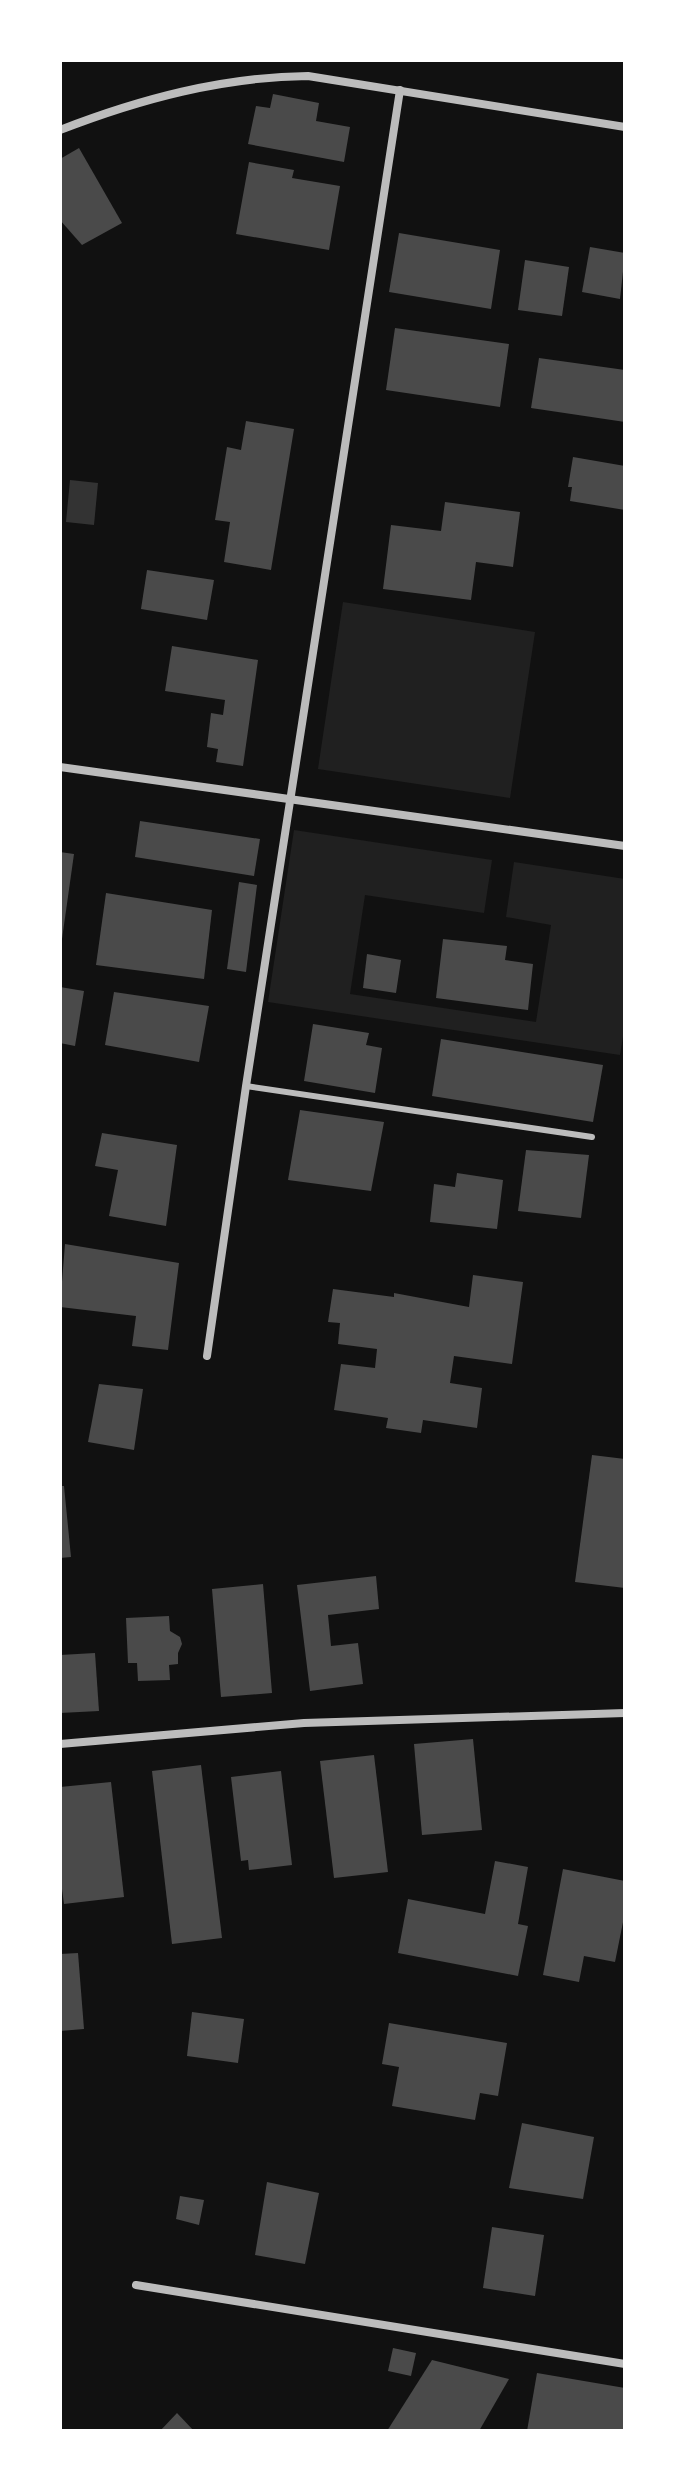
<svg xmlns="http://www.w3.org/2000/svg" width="685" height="2491" font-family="'Public Sans',sans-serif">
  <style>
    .green { fill: #202020 }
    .water { fill: #333 }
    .building { fill: #4a4a4a }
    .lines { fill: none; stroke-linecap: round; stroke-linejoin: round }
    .service { stroke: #bcbcbc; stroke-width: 6 }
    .minor { stroke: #bcbcbc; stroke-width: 8 }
  </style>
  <rect width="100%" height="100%" fill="#111"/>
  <g class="green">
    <path d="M 343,602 L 535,632 L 510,798 L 318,769 Z"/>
    <path d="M 294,830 L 492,860 L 484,913 L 365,895 L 350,994 L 536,1022 L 551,925 L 506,917 L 514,862 L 625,879 L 625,1024 L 620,1055 L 268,1002 Z"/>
  </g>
  <path class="water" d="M 70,480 L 98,483 L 94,525 L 66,522 Z"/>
  <g class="building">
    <path d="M 273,94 L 319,103 L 316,121 L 350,127 L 344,162 L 248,144 L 256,106 L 270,108 Z"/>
    <path d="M 79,148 L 122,223 L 82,245 L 60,220 L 60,159 Z"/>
    <path d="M 249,162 L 294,170 L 292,178 L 340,186 L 329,250 L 236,234 Z"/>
    <path d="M 399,233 L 500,250 L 491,309 L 389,292 Z"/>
    <path d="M 590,247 L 625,253 L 620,299 L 582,292 Z"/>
    <path d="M 525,260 L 569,267 L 562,316 L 518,310 Z"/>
    <path d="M 395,328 L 509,344 L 500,407 L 386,390 Z"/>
    <path d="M 539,358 L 625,370 L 625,422 L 531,408 Z"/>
    <path d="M 246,421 L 294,429 L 271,570 L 224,562 L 230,522 L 215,520 L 227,447 L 241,450 Z"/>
    <path d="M 573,457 L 625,466 L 625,510 L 570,501 L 572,487 L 568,487 Z"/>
    <path d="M 445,502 L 520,512 L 513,567 L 476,562 L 471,600 L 383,589 L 391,525 L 441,531 Z"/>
    <path d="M 147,570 L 214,580 L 207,620 L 141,609 Z"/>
    <path d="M 172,646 L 258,660 L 243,766 L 216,762 L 218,749 L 207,747 L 211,713 L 223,715 L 225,700 L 165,691 Z"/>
    <path d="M 140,821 L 260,839 L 254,876 L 135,857 Z"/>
    <path d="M 60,852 L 74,854 L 62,939 L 60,939 Z"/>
    <path d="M 239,882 L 257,885 L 246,972 L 227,969 Z"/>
    <path d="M 106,893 L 212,910 L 204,979 L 96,965 Z"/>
    <path d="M 443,939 L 507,946 L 505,960 L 533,964 L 528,1010 L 436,998 Z"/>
    <path d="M 367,954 L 401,960 L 396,993 L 363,988 Z"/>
    <path d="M 60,987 L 84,991 L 75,1046 L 60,1043 Z"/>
    <path d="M 114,992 L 209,1006 L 199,1062 L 105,1045 Z"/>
    <path d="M 313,1024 L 369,1033 L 366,1045 L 382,1048 L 375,1093 L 304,1081 Z"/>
    <path d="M 441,1039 L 603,1065 L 593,1122 L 432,1096 Z"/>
    <path d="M 300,1110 L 384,1122 L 371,1191 L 288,1180 Z"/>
    <path d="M 102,1133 L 177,1145 L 166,1226 L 109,1216 L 118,1170 L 95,1166 Z"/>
    <path d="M 526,1150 L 589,1155 L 581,1218 L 518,1211 Z"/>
    <path d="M 457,1173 L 503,1180 L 497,1229 L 430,1222 L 434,1184 L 455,1187 Z"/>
    <path d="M 65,1244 L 179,1263 L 168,1350 L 132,1346 L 136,1316 L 60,1307 Z"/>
    <path d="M 473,1275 L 523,1282 L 512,1364 L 454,1356 L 450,1383 L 482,1388 L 477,1428 L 423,1420 L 421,1433 L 386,1428 L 388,1418 L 334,1410 L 341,1364 L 375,1368 L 377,1349 L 338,1344 L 340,1323 L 328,1322 L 333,1289 L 394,1297 L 394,1293 L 469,1307 Z"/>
    <path d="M 99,1384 L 143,1389 L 134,1450 L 88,1442 Z"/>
    <path d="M 592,1455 L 625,1459 L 625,1588 L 575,1582 Z"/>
    <path d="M 60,1486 L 64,1486 L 71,1557 L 60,1558 Z"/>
    <path d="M 376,1576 L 379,1609 L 328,1615 L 331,1646 L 358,1643 L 363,1684 L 310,1691 L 297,1585 Z"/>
    <path d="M 263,1584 L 272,1693 L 221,1697 L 212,1589 Z"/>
    <path d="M 169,1616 L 170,1631 L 180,1637 L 182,1644 L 178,1653 L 178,1664 L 169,1665 L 170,1680 L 138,1681 L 137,1663 L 128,1663 L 126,1618 Z"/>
    <path d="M 95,1653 L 99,1711 L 60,1713 L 60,1655 Z"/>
    <path d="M 473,1739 L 482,1830 L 422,1835 L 414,1744 Z"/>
    <path d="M 374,1755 L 388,1872 L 334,1878 L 320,1761 Z"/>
    <path d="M 201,1765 L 222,1938 L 172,1944 L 152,1771 Z"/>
    <path d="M 281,1771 L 292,1865 L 249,1870 L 248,1860 L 241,1861 L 231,1777 Z"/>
    <path d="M 111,1782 L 124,1897 L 64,1904 L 60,1874 L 60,1787 Z"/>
    <path d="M 495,1861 L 528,1867 L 518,1924 L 528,1926 L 518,1976 L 398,1953 L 408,1899 L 485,1914 Z"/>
    <path d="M 563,1869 L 625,1881 L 625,1912 L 615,1962 L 584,1956 L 579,1982 L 543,1975 Z"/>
    <path d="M 78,1953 L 84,2029 L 60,2031 L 60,1954 Z"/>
    <path d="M 192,2012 L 244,2019 L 238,2063 L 187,2056 Z"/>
    <path d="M 389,2023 L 507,2043 L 498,2096 L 480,2093 L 475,2120 L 392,2106 L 399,2067 L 382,2064 Z"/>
    <path d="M 522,2123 L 594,2137 L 583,2199 L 509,2188 Z"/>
    <path d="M 267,2182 L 319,2193 L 305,2264 L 255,2255 Z"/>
    <path d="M 180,2196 L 204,2200 L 199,2225 L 176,2219 Z"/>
    <path d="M 492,2227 L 544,2235 L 535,2296 L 483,2288 Z"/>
    <path d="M 393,2348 L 416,2353 L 411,2376 L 388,2371 Z"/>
    <path d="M 432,2360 L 509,2379 L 479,2431 L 387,2431 Z"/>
    <path d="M 537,2373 L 625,2388 L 625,2431 L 527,2431 Z"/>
    <path d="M 177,2413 L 194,2431 L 160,2431 Z"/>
  </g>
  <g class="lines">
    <path class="service" d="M 246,1086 L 592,1137"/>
    <g class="minor">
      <path d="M 60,130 C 140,99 222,77 308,76 L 625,127"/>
      <path d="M 60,767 L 625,846"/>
      <path d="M 207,1356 L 246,1086 L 400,90"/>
      <path d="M 60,1744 L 304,1723 L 625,1713"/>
      <path d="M 136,2285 L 625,2364"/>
    </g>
  </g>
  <rect width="685" height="2491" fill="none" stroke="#ffffff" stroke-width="124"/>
</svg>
